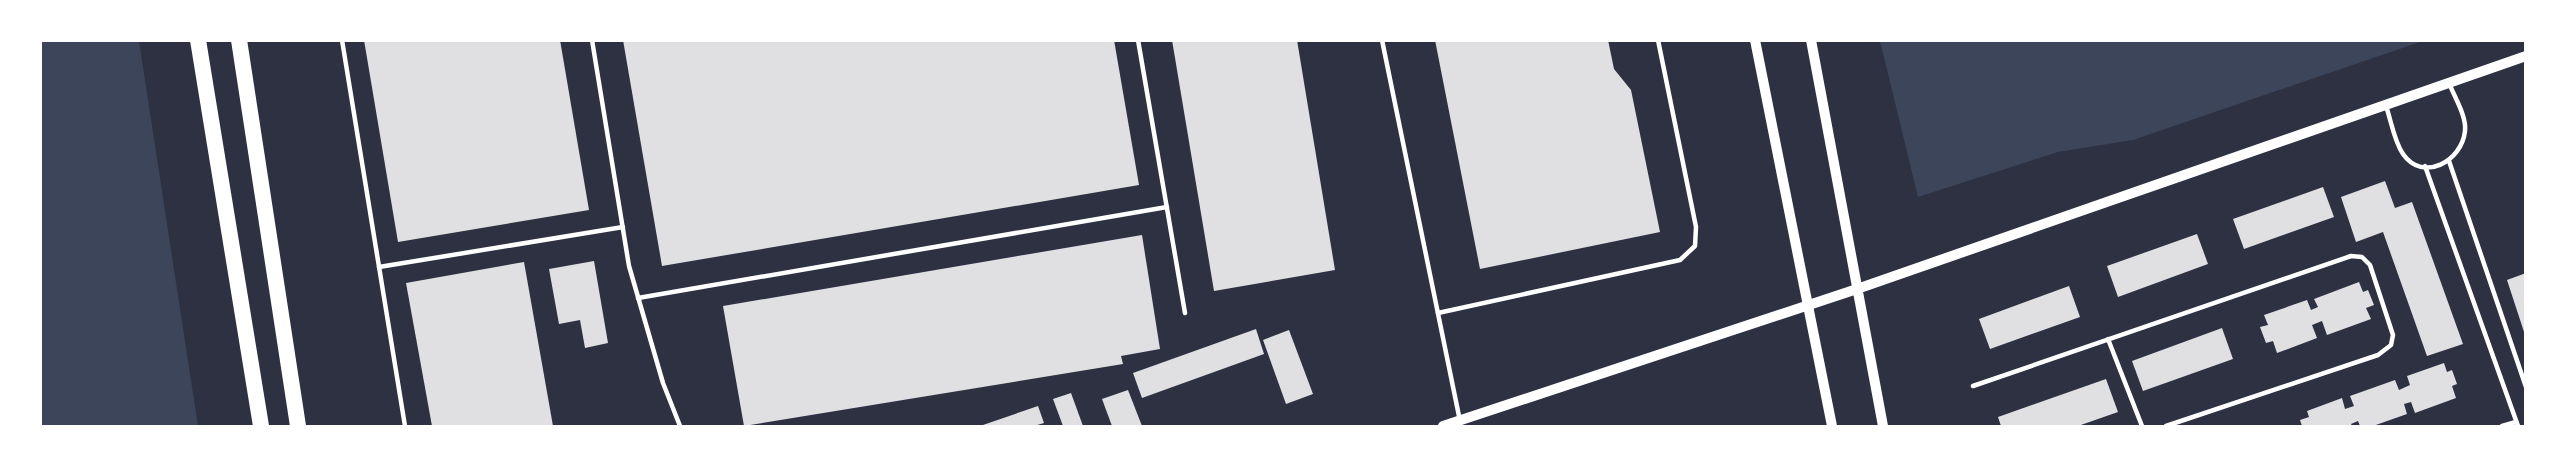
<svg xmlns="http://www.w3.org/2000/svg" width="2566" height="467" font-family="Lato,sans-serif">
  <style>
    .green { fill: #3c4559 }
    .building { fill: #e0e0e3 }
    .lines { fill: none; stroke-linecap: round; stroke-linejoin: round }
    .service { stroke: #fff; stroke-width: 4.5 }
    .tertiary { stroke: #fff; stroke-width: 10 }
    .trunk { stroke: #fff; stroke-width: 16 }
  </style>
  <rect width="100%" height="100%" fill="#2d3142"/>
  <g class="green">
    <path d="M 40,41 L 139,41 L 198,426 L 41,426 Z"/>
    <path d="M 1880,41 L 1880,40 L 2423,41 L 2133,140 L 2058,152 L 1918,197 Z"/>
  </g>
  <g class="building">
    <path d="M 364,40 L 560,40 L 589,210 L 398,242 Z"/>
    <path d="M 623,40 L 1114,40 L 1139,185 L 662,266 Z"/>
    <path d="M 1172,40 L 1297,40 L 1335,270 L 1214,291 Z"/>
    <path d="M 1435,40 L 1608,40 L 1614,69 L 1631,90 L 1660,232 L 1480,269 Z"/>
    <path d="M 2385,181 L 2395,208 L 2412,202 L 2463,344 L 2427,356 L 2383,232 L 2356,242 L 2341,197 Z"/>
    <path d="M 2323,187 L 2334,217 L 2244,249 L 2233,219 Z"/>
    <path d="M 2197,234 L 2208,264 L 2118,297 L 2107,266 Z"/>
    <path d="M 1142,235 L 1160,349 L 1121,356 L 1123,364 L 744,426 L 723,306 Z"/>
    <path d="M 594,261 L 608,343 L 585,348 L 580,320 L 559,324 L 549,269 Z"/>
    <path d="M 524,262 L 553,426 L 432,426 L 406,283 Z"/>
    <path d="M 2526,273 L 2526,335 L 2525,335 L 2507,280 Z"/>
    <path d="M 2359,282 L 2363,292 L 2368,290 L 2374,305 L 2366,308 L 2371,319 L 2327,335 L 2322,321 L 2312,325 L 2317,338 L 2277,353 L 2273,341 L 2266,343 L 2260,327 L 2268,325 L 2264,315 L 2307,300 L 2311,310 L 2318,307 L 2314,299 Z"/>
    <path d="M 2069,286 L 2080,317 L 1990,349 L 1979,319 Z"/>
    <path d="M 2222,328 L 2233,359 L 2143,391 L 2132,361 Z"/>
    <path d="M 1256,329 L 1264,354 L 1142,398 L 1133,373 Z"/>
    <path d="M 1289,330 L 1313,394 L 1286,404 L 1263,340 Z"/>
    <path d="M 2444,363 L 2447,372 L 2452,370 L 2457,384 L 2452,386 L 2456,398 L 2415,413 L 2411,402 L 2404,404 L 2407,414 L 2373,426 L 2360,426 L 2358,421 L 2351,424 L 2352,426 L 2302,426 L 2300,420 L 2309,417 L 2307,411 L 2342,398 L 2345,409 L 2354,406 L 2350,396 L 2395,380 L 2399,390 L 2410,385 L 2407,376 Z"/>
    <path d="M 2106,379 L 2118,412 L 2078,426 L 2001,426 L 1998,417 Z"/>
    <path d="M 1128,390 L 1142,426 L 1112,426 L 1102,399 Z"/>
    <path d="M 1071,393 L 1083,426 L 1063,426 L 1053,399 Z"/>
    <path d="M 1038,406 L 1044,423 L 1034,426 L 980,426 Z"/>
  </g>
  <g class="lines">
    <g class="service">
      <path d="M 342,40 L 405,426"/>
      <path d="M 592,40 L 629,266 L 663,383 L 680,426"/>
      <path d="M 1138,40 L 1185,313"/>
      <path d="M 1382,40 L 1460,421"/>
      <path d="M 2386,106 C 2391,120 2394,141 2403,154 C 2423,183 2462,161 2465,131 C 2467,117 2454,96 2449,83"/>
      <path d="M 2449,161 L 2526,387"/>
      <path d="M 2425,166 L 2518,426"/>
      <path d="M 379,267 L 623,227"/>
      <path d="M 638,298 L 1167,207"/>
      <path d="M 1438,313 L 1680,260 L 1695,246 L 1696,227 L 1658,40"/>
      <path d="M 2108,339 L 2142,426"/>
      <path d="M 1973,386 L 2351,256 L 2362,257 L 2370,265 L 2393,335 L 2391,345 L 2378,355 L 2166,426"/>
      <path d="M 2502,426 L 2516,422"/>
    </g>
    <g class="tertiary">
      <path d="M 1755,40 L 1832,426"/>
      <path d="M 1811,40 L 1883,426"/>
      <path d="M 1443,426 L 1857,289 L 2526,56"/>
    </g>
    <g class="trunk">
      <path d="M 198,40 L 261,426"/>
      <path d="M 239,40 L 298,426"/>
    </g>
  </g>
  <rect width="2566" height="467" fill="none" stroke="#ffffff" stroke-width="84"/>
</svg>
